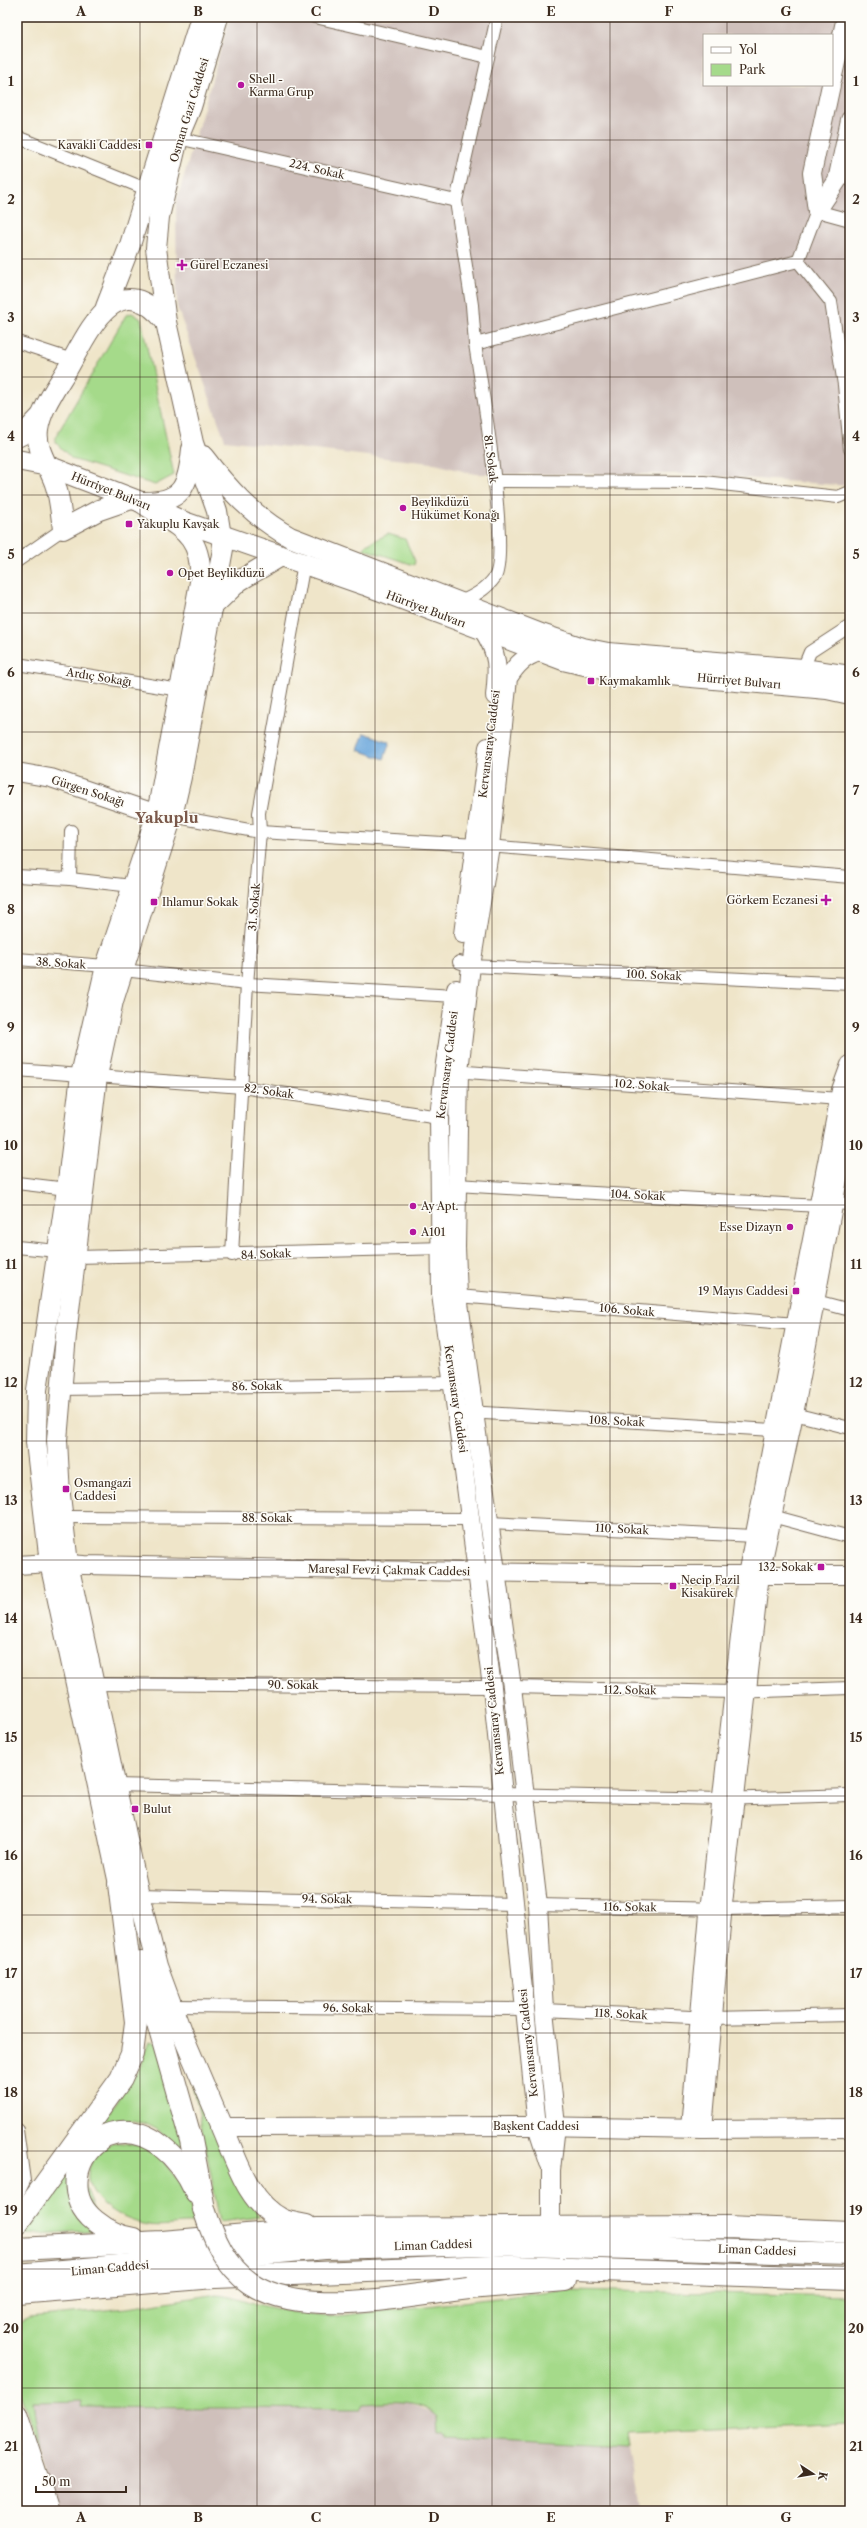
<svg xmlns="http://www.w3.org/2000/svg" width="867" height="2528" font-family="'Libre Caslon Text',serif">
  <style>
    .industrial { fill: #cfc0bb; fill-rule: evenodd }
    .green { fill: #a5da8a; stroke: #708254 }
    .water { fill: #69a6db; stroke: #52687c }
    .lines { fill: none; stroke-linecap: round; stroke-linejoin: round }
    .street-casing { stroke: #7a6b5a; stroke-width: 14 }
    .secondary-casing { stroke: #7a6b5a; stroke-width: 20 }
    .primary-casing { stroke: #7a6b5a; stroke-width: 22 }
    .highway-casing { stroke: #7a6b5a; stroke-width: 24 }
    .street { stroke: #fff; stroke-width: 12 }
    .secondary { stroke: #fff; stroke-width: 18 }
    .primary { stroke: #fff; stroke-width: 20 }
    .highway { stroke: #fff; stroke-width: 22 }
    .highway-bridge-casing { stroke: #7a6b5a; stroke-width: 24; stroke-linecap: butt }
    .highway-bridge { stroke: #fff; stroke-width: 22 }
    .grid { fill: none; stroke: #3b2a1e; stroke-width: 1; stroke-opacity: 0.55 }
    .poi-dot { fill: #b5179e; stroke: #fdfcf7; stroke-width: 1.5 }
    .labels { text-anchor: middle; stroke-width: 3; stroke-linejoin: round; paint-order: stroke }
    .poi-label { font-size: 11px; fill: #3b2a1e; stroke: #fdfcf7; text-anchor: start }
    .street-label { font-size: 11px; fill: #3b2a1e; stroke: #fdfcf7 }
    .district-label { font-size: 15px; font-weight: bold; fill: #7a584a; stroke: #fdfcf7 }
    .neatline { fill: none; stroke: #3b2a1e; stroke-width: 1.5 }
    .grid-label { font-size: 13px; text-anchor: middle; font-weight: bold; fill: #3b2a1e }
  </style>
  <rect width="100%" height="100%" fill="#fdfcf7"/>
  <filter id="ink" filterUnits="userSpaceOnUse"><feTurbulence type="fractalNoise" baseFrequency=".025" numOctaves="2"/><feDisplacementMap in="SourceGraphic" scale="8" xChannelSelector="R" yChannelSelector="G"/><feConvolveMatrix kernelMatrix="1 2 1 2 8 2 1 2 1" color-interpolation-filters="sRGB"/></filter>
  <filter id="wash" filterUnits="userSpaceOnUse"><feTurbulence type="fractalNoise" baseFrequency=".012" numOctaves="4" result="noise"/><feDisplacementMap in="SourceGraphic" scale="16" xChannelSelector="R" yChannelSelector="G"/><feGaussianBlur stdDeviation="0.9" result="paint"/><feColorMatrix in="noise" values="0 0 0 0 0 0 0 0 0 0 0 0 0 0 0 0 0 1.4 0 .05"/><feComposite in="paint" operator="in"/></filter>
  <g filter="url(#wash)">
    <rect width="100%" height="100%" fill="#efe5c9"/>
    <g class="industrial">
      <path d="M 230,17 L 850,17 L 850,486 L 692,474 L 475,474 L 431,463 L 225,440 L 177,307 L 176,204 ZM 704,35 L 832,35 L 832,85 L 704,85 Z"/>
      <path d="M 82,2401 L 82,2407 L 319,2409 L 361,2409 L 364,2404 L 407,2403 L 433,2413 L 437,2417 L 438,2432 L 444,2433 L 444,2436 L 628,2447 L 640,2511 L 55,2511 L 41,2454 L 33,2402 Z"/>
    </g>
    <g class="green">
      <path d="M 132,313 L 141,319 L 174,475 L 155,485 L 72,459 L 55,442 L 55,438 L 126,315 Z"/>
      <path d="M 388,534 L 405,539 L 415,561 L 414,565 L 364,549 L 366,545 Z"/>
      <path d="M 150,2041 L 157,2043 L 191,2165 C 176,2141 149,2115 117,2121 C 111,2122 104,2126 97,2129 L 138,2071 Z"/>
      <path d="M 192,2077 L 259,2217 L 220,2222 Z"/>
      <path d="M 110,2142 L 150,2145 L 186,2190 L 193,2222 L 189,2224 C 176,2224 163,2227 149,2225 C 121,2221 72,2195 93,2159 C 97,2153 105,2147 110,2142 Z"/>
      <path d="M 73,2158 L 102,2230 L 20,2235 Z"/>
      <path d="M 569,2290 L 850,2296 L 850,2424 L 626,2434 L 628,2447 L 444,2437 L 444,2433 L 438,2433 L 437,2417 C 419,2398 388,2403 364,2404 L 361,2409 L 81,2407 L 82,2401 L 33,2402 L 40,2448 L 17,2382 L 17,2323 L 29,2317 L 127,2308 L 217,2294 C 235,2295 250,2303 268,2307 C 288,2312 308,2315 329,2317 Z"/>
    </g>
    <path class="water" d="M 364,733 L 390,742 L 384,759 L 358,750 Z"/>
  </g>
  <g filter="url(#ink)">
    <g class="lines">
      <g class="street-casing">
        <g id="street">
          <path d="M 315,17 L 488,57"/>
          <path d="M 497,17 L 456,201 L 472,305 L 475,344 L 798,261"/>
          <path d="M 17,137 L 146,189"/>
          <path d="M 178,138 L 456,201"/>
          <path d="M 798,261 L 831,302 L 844,385 L 850,449"/>
          <path d="M 798,261 L 817,211 L 850,220"/>
          <path d="M 17,342 L 72,360"/>
          <path d="M 494,481 L 704,482 L 838,497 L 850,492"/>
          <path d="M 17,561 L 63,529"/>
          <path d="M 458,603 C 472,597 486,590 495,577 C 510,551 481,382 475,344"/>
          <path d="M 17,664 L 180,690"/>
          <path d="M 803,669 L 810,652 L 850,626"/>
          <path d="M 172,816 L 260,832 L 476,845 L 850,877"/>
          <path d="M 17,876 L 70,879 L 132,886"/>
          <path d="M 70,879 L 71,831"/>
          <path d="M 17,959 L 106,966"/>
          <path d="M 459,962 L 471,966 L 850,984"/>
          <path d="M 123,970 L 247,984 L 455,996"/>
          <path d="M 17,1070 L 81,1075"/>
          <path d="M 453,1071 L 840,1099"/>
          <path d="M 97,1076 L 242,1087 L 439,1117"/>
          <path d="M 17,1183 L 67,1189"/>
          <path d="M 456,1185 L 819,1206"/>
          <path d="M 833,1203 L 850,1204"/>
          <path d="M 17,1247 L 57,1251"/>
          <path d="M 232,1255 L 247,984 L 260,832 L 259,813 L 304,563"/>
          <path d="M 77,1257 L 446,1248"/>
          <path d="M 458,1296 L 796,1324"/>
          <path d="M 816,1301 L 850,1310"/>
          <path d="M 61,1389 L 454,1383"/>
          <path d="M 467,1412 L 775,1430"/>
          <path d="M 794,1414 L 850,1428"/>
          <path d="M 772,1516 L 850,1537"/>
          <path d="M 63,1517 L 471,1519"/>
          <path d="M 490,1523 L 754,1536"/>
          <path d="M 94,1684 L 492,1687"/>
          <path d="M 512,1687 L 733,1692 L 850,1688"/>
          <path d="M 115,1785 L 721,1799 L 850,1795"/>
          <path d="M 139,1895 L 514,1904"/>
          <path d="M 538,1905 L 723,1909 L 850,1906"/>
          <path d="M 172,2006 L 525,2009"/>
          <path d="M 544,2010 L 712,2018 L 850,2015"/>
          <path d="M 17,2130 L 24,2181 L 17,2195"/>
        </g>
      </g>
      <g class="secondary-casing">
        <g id="secondary">
          <path d="M 832,80 L 846,17"/>
          <path d="M 817,211 L 812,173 L 831,85"/>
          <path d="M 817,211 L 837,181 L 850,120"/>
          <path d="M 483,630 C 499,655 498,668 495,696"/>
          <path d="M 539,652 C 524,657 517,664 508,678 L 490,846 L 471,966 L 459,1071 L 456,1247 L 458,1296 L 512,1687 L 538,1905 L 544,2010 L 556,2126 L 551,2170 L 551,2228"/>
          <path d="M 17,772 L 51,778 L 157,814"/>
          <path d="M 463,934 L 488,747"/>
          <path d="M 456,989 L 444,1070 L 439,1117 L 441,1294 L 492,1687 L 537,2126 L 549,2163"/>
          <path d="M 17,1565 L 50,1563 L 84,1565 L 638,1575 L 850,1575"/>
          <path d="M 222,2127 L 537,2126 L 703,2129 L 850,2128"/>
          <path d="M 690,2128 L 710,1902 L 747,1575 L 841,1090 L 850,1065"/>
          <path d="M 703,2129 L 723,1904 L 760,1574 L 794,1414 L 850,1115"/>
        </g>
      </g>
      <g class="primary-casing">
        <g id="primary">
          <path d="M 218,17 L 191,107 L 178,138 L 159,217 L 156,248 L 166,322 L 193,443 L 217,511 L 223,549 L 181,777 L 172,816 L 113,1001 L 97,1076 L 66,1335 L 57,1440 L 60,1495 L 68,1564 L 139,1895 L 157,1966 L 181,2031 L 222,2127"/>
          <path d="M 106,307 L 130,245 L 201,17"/>
          <path d="M 17,437 L 25,433 L 41,416"/>
          <path d="M 203,456 C 228,489 254,517 290,537 L 541,634 L 583,648 L 608,653 L 803,669 L 850,676"/>
          <path d="M 17,460 L 48,466 L 141,502 L 184,522 L 365,585 L 563,660 L 602,669 L 827,689 L 850,694"/>
          <path d="M 131,499 L 99,510 L 63,529 C 61,515 60,500 56,487 C 51,469 35,450 38,430 C 41,408 57,387 68,368 C 90,329 118,264 166,322"/>
          <path d="M 141,502 C 183,503 188,487 192,449"/>
          <path d="M 213,606 L 239,581 L 281,556"/>
          <path d="M 119,1884 L 50,1563 L 36,1442 L 37,1390 L 67,1189 L 81,1075 L 106,966 L 157,814 L 200,582 C 203,532 178,528 141,502"/>
          <path d="M 17,2414 L 49,2511"/>
        </g>
      </g>
      <g class="highway-casing">
        <g id="highway">
          <path d="M 141,1963 L 191,2140 L 204,2209"/>
          <path d="M 222,2127 C 236,2159 248,2203 282,2220 C 289,2223 298,2224 306,2226"/>
          <path d="M 17,2223 L 121,2079 L 132,2054 L 136,2022 L 119,1884"/>
          <path d="M 133,2239 C 119,2237 105,2229 95,2221 C 68,2200 72,2162 97,2142 C 100,2140 103,2136 107,2135 C 147,2121 181,2159 196,2192"/>
          <path d="M 17,2249 L 162,2242 L 317,2229 L 728,2227 L 850,2232"/>
          <path d="M 17,2275 L 325,2248 L 488,2244 L 850,2254"/>
          <path d="M 469,2288 L 565,2280"/>
          <path d="M 17,2293 L 215,2277 L 492,2266 L 850,2279"/>
          <path d="M 17,2466 L 34,2511"/>
        </g>
      </g>
      <use href="#street" class="street"/>
      <use href="#secondary" class="secondary"/>
      <use href="#primary" class="primary"/>
      <use href="#highway" class="highway"/>
      <g class="highway-bridge-casing">
        <path id="highway-bridge" d="M 204,2209 C 213,2237 225,2266 250,2283 C 304,2319 407,2295 469,2288"/>
      </g>
      <use href="#highway-bridge" class="highway-bridge"/>
    </g>
  </g>
  <path class="grid" d="M 140,17 L 140,2511M 257,17 L 257,2511M 375,17 L 375,2511M 492,17 L 492,2511M 610,17 L 610,2511M 727,17 L 727,35M 727,85 L 727,2511M 17,140 L 850,140M 17,259 L 850,259M 17,377 L 850,377M 17,495 L 850,495M 17,613 L 850,613M 17,732 L 850,732M 17,850 L 850,850M 17,968 L 850,968M 17,1087 L 850,1087M 17,1205 L 850,1205M 17,1323 L 850,1323M 17,1441 L 850,1441M 17,1560 L 850,1560M 17,1678 L 850,1678M 17,1796 L 850,1796M 17,1915 L 850,1915M 17,2033 L 850,2033M 17,2151 L 850,2151M 17,2269 L 850,2269M 17,2388 L 850,2388"/>
  <g class="poi-dot">
    <circle cx="241" cy="85" r="4"/>
    <rect x="145" y="141" width="8" height="8" rx="2"/>
    <path d="M180 259h4v4h4v4h-4v4h-4v-4h-4v-4h4z"/>
    <circle cx="403" cy="508" r="4"/>
    <rect x="125" y="520" width="8" height="8" rx="2"/>
    <circle cx="170" cy="573" r="4"/>
    <rect x="587" y="677" width="8" height="8" rx="2"/>
    <path d="M824 894h4v4h4v4h-4v4h-4v-4h-4v-4h4z"/>
    <rect x="150" y="898" width="8" height="8" rx="2"/>
    <circle cx="413" cy="1206" r="4"/>
    <circle cx="790" cy="1227" r="4"/>
    <circle cx="413" cy="1232" r="4"/>
    <rect x="792" y="1287" width="8" height="8" rx="2"/>
    <rect x="62" y="1485" width="8" height="8" rx="2"/>
    <rect x="817" y="1563" width="8" height="8" rx="2"/>
    <rect x="669" y="1582" width="8" height="8" rx="2"/>
    <rect x="131" y="1805" width="8" height="8" rx="2"/>
  </g>
  <g class="labels">
    <g class="poi-label">
      <text x="249" y="83">Shell -<tspan x="249" dy="13">Karma Grup</tspan></text>
      <text x="141" y="149" text-anchor="end">Kavakli Caddesi</text>
      <text x="190" y="269">Gürel Eczanesi</text>
      <text x="411" y="506">Beylikdüzü<tspan x="411" dy="13">Hükümet Konağı</tspan></text>
      <text x="137" y="528">Yakuplu Kavşak</text>
      <text x="178" y="577">Opet Beylikdüzü</text>
      <text x="599" y="685">Kaymakamlık</text>
      <text x="818" y="904" text-anchor="end">Görkem Eczanesi</text>
      <text x="162" y="906">Ihlamur Sokak</text>
      <text x="421" y="1210">Ay Apt.</text>
      <text x="782" y="1231" text-anchor="end">Esse Dizayn</text>
      <text x="421" y="1236">A101</text>
      <text x="788" y="1295" text-anchor="end">19 Mayıs Caddesi</text>
      <text x="74" y="1487">Osmangazi<tspan x="74" dy="13">Caddesi</tspan></text>
      <text x="813" y="1571" text-anchor="end">132. Sokak</text>
      <text x="681" y="1584">Necip Fazil<tspan x="681" dy="13">Kisakürek</tspan></text>
      <text x="143" y="1813">Bulut</text>
    </g>
    <g class="street-label">
      <text transform="translate(189 110) rotate(-73)" y="4">Osman Gazi Caddesi</text>
      <text transform="translate(317 169) rotate(13)" y="4">224. Sokak</text>
      <text transform="translate(491 459) rotate(83)" y="4">81. Sokak</text>
      <text transform="translate(111 491) rotate(22)" y="4">Hürriyet Bulvarı</text>
      <text transform="translate(426 609) rotate(21)" y="4">Hürriyet Bulvarı</text>
      <text transform="translate(99 677) rotate(9)" y="4">Ardıç Sokağı</text>
      <text transform="translate(739 681) rotate(5)" y="4">Hürriyet Bulvarı</text>
      <text transform="translate(489 744) rotate(-83)" y="4">Kervansaray Caddesi</text>
      <text transform="translate(88 791) rotate(18)" y="4">Gürgen Sokağı</text>
      <text transform="translate(254 907) rotate(-85)" y="4">31. Sokak</text>
      <text transform="translate(61 963) rotate(4)" y="4">38. Sokak</text>
      <text transform="translate(654 975) rotate(3)" y="4">100. Sokak</text>
      <text transform="translate(447 1065) rotate(-83)" y="4">Kervansaray Caddesi</text>
      <text transform="translate(642 1085) rotate(4)" y="4">102. Sokak</text>
      <text transform="translate(269 1091) rotate(8)" y="4">82. Sokak</text>
      <text transform="translate(638 1195) rotate(3)" y="4">104. Sokak</text>
      <text transform="translate(266 1254) rotate(-2)" y="4">84. Sokak</text>
      <text transform="translate(627 1310) rotate(5)" y="4">106. Sokak</text>
      <text transform="translate(257 1386) rotate(-1)" y="4">86. Sokak</text>
      <text transform="translate(456 1399) rotate(82)" y="4">Kervansaray Caddesi</text>
      <text transform="translate(617 1421) rotate(3)" y="4">108. Sokak</text>
      <text x="267" y="1522">88. Sokak</text>
      <text transform="translate(622 1529) rotate(3)" y="4">110. Sokak</text>
      <text transform="translate(389 1570) rotate(1)" y="4">Mareşal Fevzi Çakmak Caddesi</text>
      <text x="293" y="1689">90. Sokak</text>
      <text transform="translate(630 1690) rotate(1)" y="4">112. Sokak</text>
      <text transform="translate(494 1721) rotate(-96)" y="4">Kervansaray Caddesi</text>
      <text transform="translate(327 1899) rotate(1)" y="4">94. Sokak</text>
      <text transform="translate(630 1907) rotate(1)" y="4">116. Sokak</text>
      <text transform="translate(348 2008) rotate(1)" y="4">96. Sokak</text>
      <text transform="translate(621 2014) rotate(3)" y="4">118. Sokak</text>
      <text transform="translate(528 2043) rotate(-96)" y="4">Kervansaray Caddesi</text>
      <text x="536" y="2130">Başkent Caddesi</text>
      <text transform="translate(433 2245) rotate(-2)" y="4">Liman Caddesi</text>
      <text transform="translate(757 2250) rotate(2)" y="4">Liman Caddesi</text>
      <text transform="translate(110 2268) rotate(-5)" y="4">Liman Caddesi</text>
    </g>
    <g class="district-label">
      <text x="167" y="823">Yakuplu</text>
    </g>
  </g>
  <rect width="867" height="2528" fill="none" stroke="#fdfcf7" stroke-width="44"/>
  <rect x="703" y="34" width="130" height="52" fill="#fdfcf7" stroke="#afa8a0"/>
  <rect x="711" y="47" width="20" height="6" fill="#ffffff" stroke="#afa8a0"/>
  <text x="739" y="54" font-size="12" fill="#3b2a1e">Yol</text>
  <rect x="711" y="64" width="20" height="12" fill="#a5da8a" stroke="#afa8a0"/>
  <text x="739" y="74" font-size="12" fill="#3b2a1e">Park</text>
  <g transform="translate(813 2474) rotate(102)" stroke="#fdfcf7" stroke-width="3" paint-order="stroke">
  <path d="M0-3L7 15L0 10L-7 15Z" fill="#3b2a1e"/>
  <text y="-6" font-size="11" font-weight="bold" text-anchor="middle" fill="#3b2a1e">K</text>
  </g>
  <path d="M36 2486v6h90v-6" fill="none" stroke="#3b2a1e" stroke-width="2"/>
  <text x="42" y="2486" font-size="12" fill="#3b2a1e" stroke="#fdfcf7" stroke-width="3" paint-order="stroke">50 m</text>
  <rect x="22" y="22" width="823" height="2484" class="neatline"/>
  <g class="grid-label">
    <text x="81" y="16">A</text>
    <text x="198" y="16">B</text>
    <text x="316" y="16">C</text>
    <text x="434" y="16">D</text>
    <text x="551" y="16">E</text>
    <text x="669" y="16">F</text>
    <text x="786" y="16">G</text>
    <text x="11" y="86">1</text>
    <text x="856" y="86">1</text>
    <text x="11" y="204">2</text>
    <text x="856" y="204">2</text>
    <text x="11" y="322">3</text>
    <text x="856" y="322">3</text>
    <text x="11" y="441">4</text>
    <text x="856" y="441">4</text>
    <text x="11" y="559">5</text>
    <text x="856" y="559">5</text>
    <text x="11" y="677">6</text>
    <text x="856" y="677">6</text>
    <text x="11" y="795">7</text>
    <text x="856" y="795">7</text>
    <text x="11" y="914">8</text>
    <text x="856" y="914">8</text>
    <text x="11" y="1032">9</text>
    <text x="856" y="1032">9</text>
    <text x="11" y="1150">10</text>
    <text x="856" y="1150">10</text>
    <text x="11" y="1269">11</text>
    <text x="856" y="1269">11</text>
    <text x="11" y="1387">12</text>
    <text x="856" y="1387">12</text>
    <text x="11" y="1505">13</text>
    <text x="856" y="1505">13</text>
    <text x="11" y="1623">14</text>
    <text x="856" y="1623">14</text>
    <text x="11" y="1742">15</text>
    <text x="856" y="1742">15</text>
    <text x="11" y="1860">16</text>
    <text x="856" y="1860">16</text>
    <text x="11" y="1978">17</text>
    <text x="856" y="1978">17</text>
    <text x="11" y="2097">18</text>
    <text x="856" y="2097">18</text>
    <text x="11" y="2215">19</text>
    <text x="856" y="2215">19</text>
    <text x="11" y="2333">20</text>
    <text x="856" y="2333">20</text>
    <text x="11" y="2451">21</text>
    <text x="856" y="2451">21</text>
    <text x="81" y="2522">A</text>
    <text x="198" y="2522">B</text>
    <text x="316" y="2522">C</text>
    <text x="434" y="2522">D</text>
    <text x="551" y="2522">E</text>
    <text x="669" y="2522">F</text>
    <text x="786" y="2522">G</text>
  </g>
</svg>
